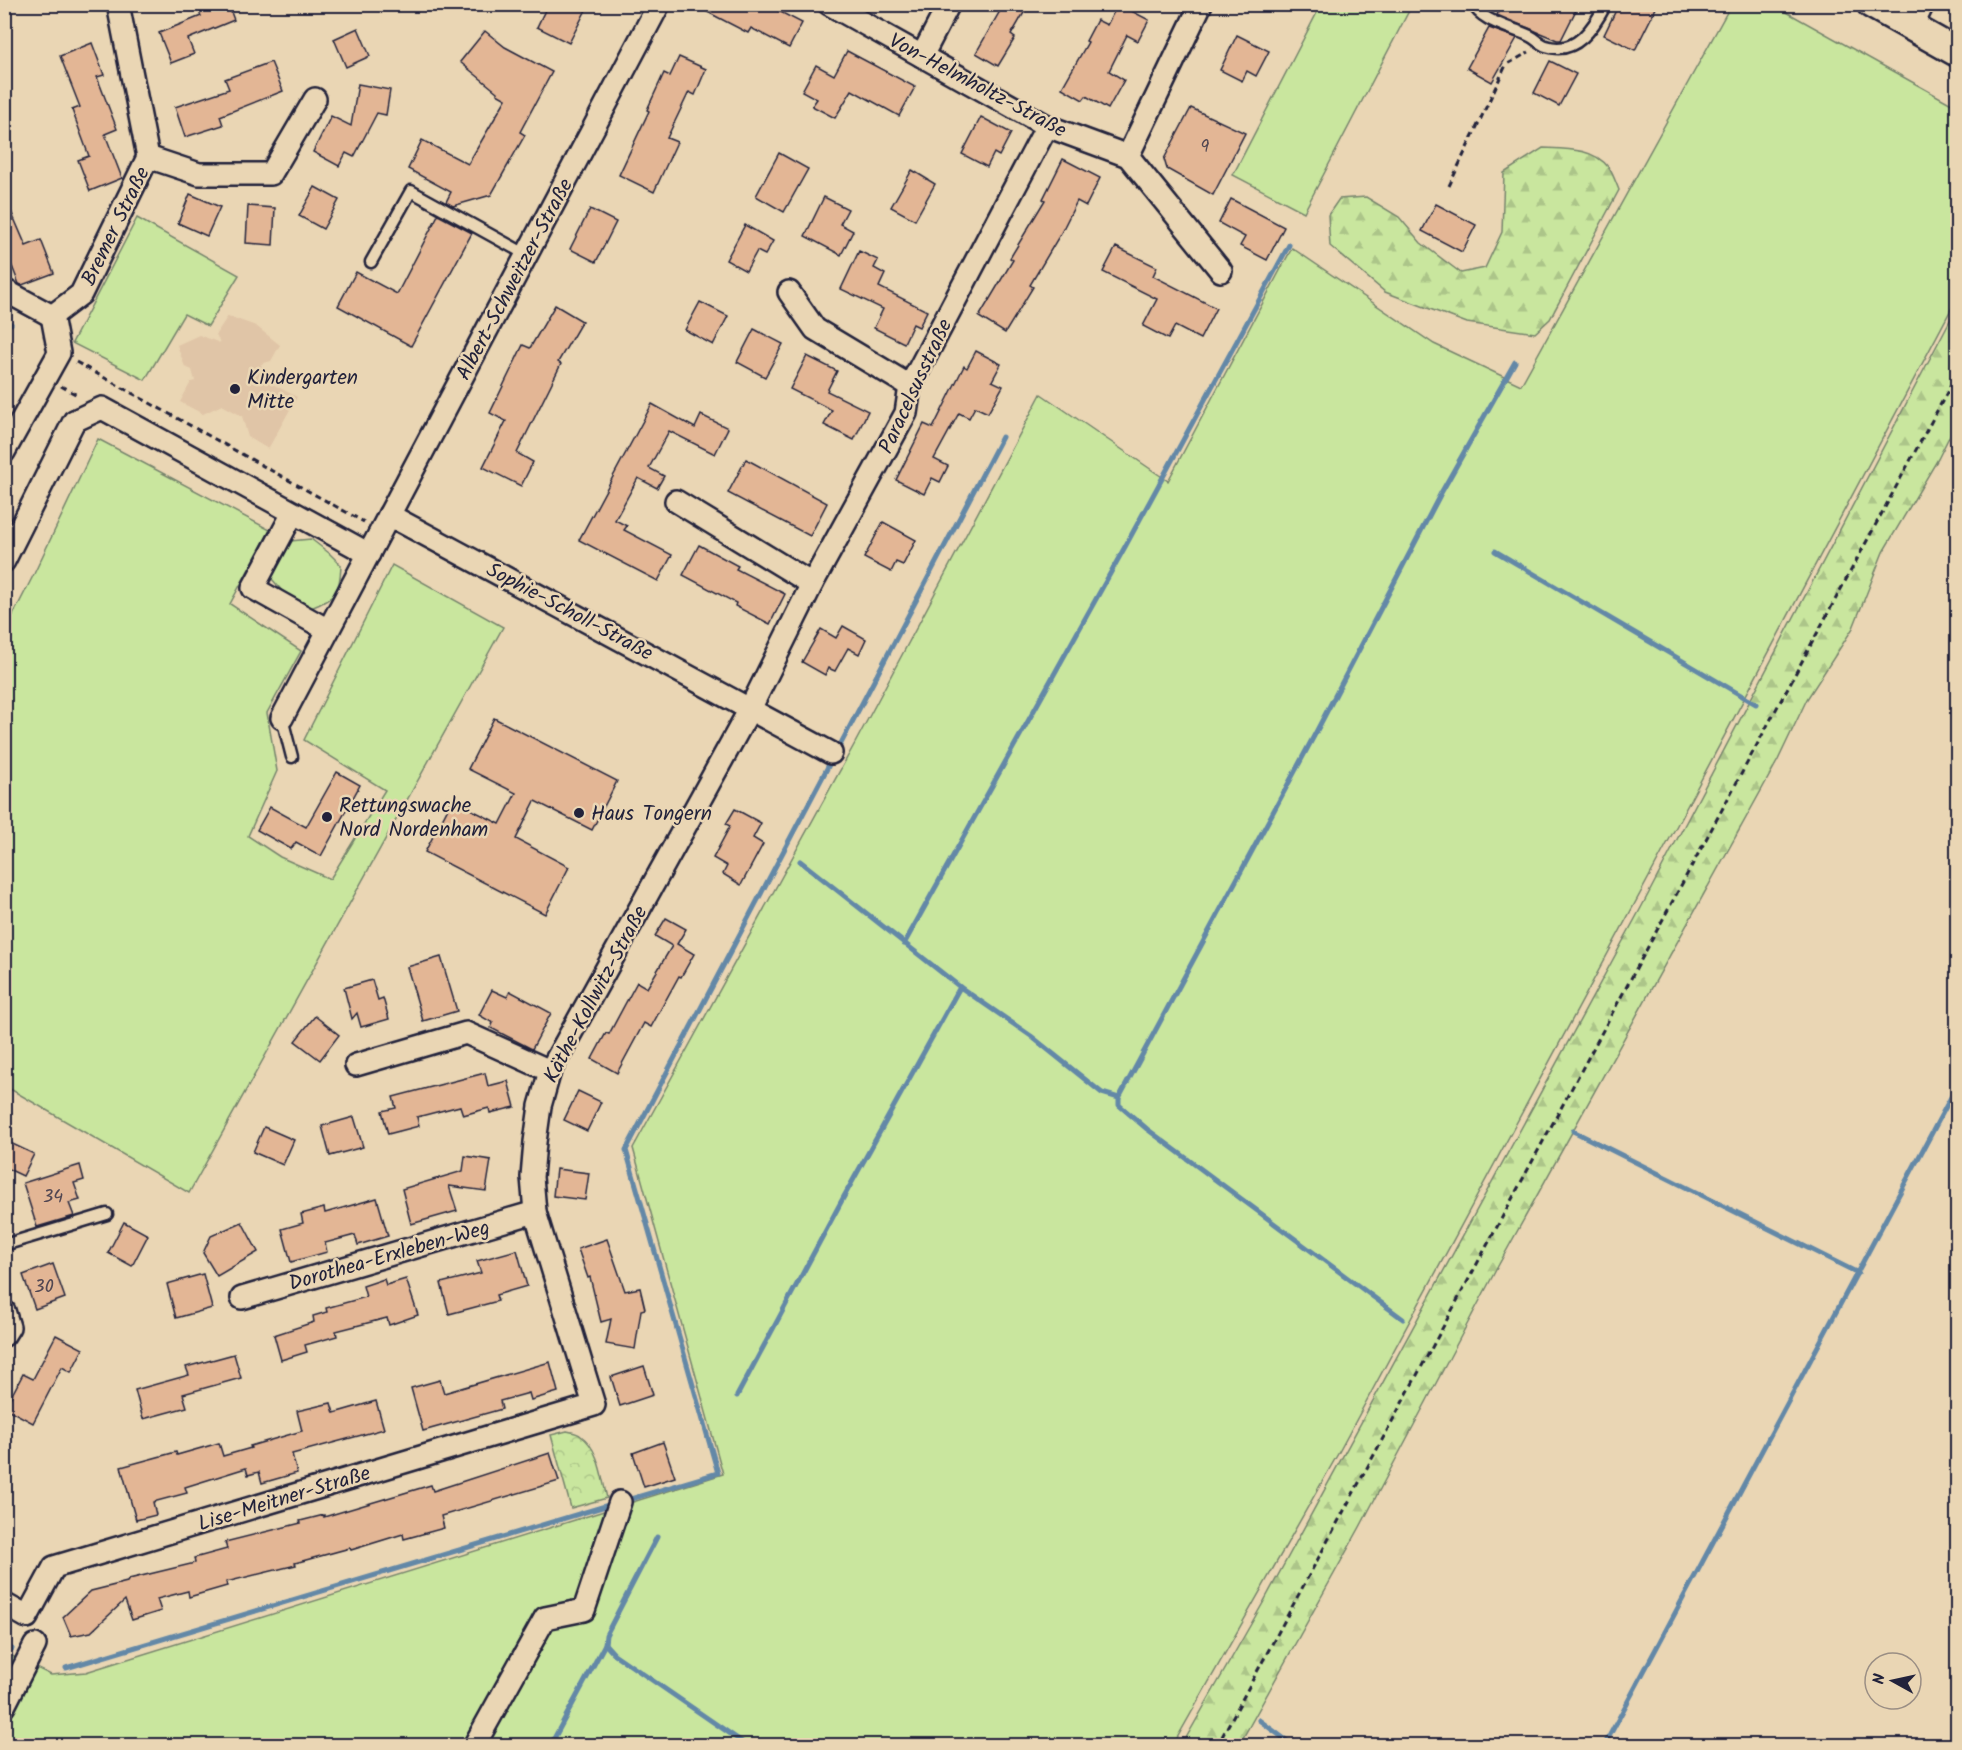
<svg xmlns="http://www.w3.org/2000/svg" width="1962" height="1750" font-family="Kalam,sans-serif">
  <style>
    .built { fill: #e0c5a7 }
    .green { fill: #c9e69e; stroke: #76846c; stroke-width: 1.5 }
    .forest { fill: url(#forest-firs); stroke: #76846c; stroke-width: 1.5 }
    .park { fill: url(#park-crowns); stroke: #76846c; stroke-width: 1.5 }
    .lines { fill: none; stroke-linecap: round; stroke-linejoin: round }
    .stream { stroke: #6388a7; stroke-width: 5 }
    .building { fill: #e3b695; stroke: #22223b; stroke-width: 1.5 }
    .service-casing { stroke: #22223b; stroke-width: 15 }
    .minor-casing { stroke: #22223b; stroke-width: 26 }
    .tertiary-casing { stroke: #22223b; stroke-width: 32 }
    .path { stroke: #22223b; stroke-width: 3; stroke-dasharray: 6 4.5; stroke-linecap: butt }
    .service { stroke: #ead6b4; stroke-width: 10 }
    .minor { stroke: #ead6b4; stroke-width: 21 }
    .tertiary { stroke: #ead6b4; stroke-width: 27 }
    .poi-dot { fill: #22223b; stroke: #ead6b4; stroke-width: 2 }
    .labels { text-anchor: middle; stroke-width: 5; stroke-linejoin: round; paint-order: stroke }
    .number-label { font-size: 18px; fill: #524752 }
    .street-label { font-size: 21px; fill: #22223b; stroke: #ead6b4 }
    .poi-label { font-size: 21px; fill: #22223b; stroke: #ead6b4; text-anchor: start }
  </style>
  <defs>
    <pattern id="forest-firs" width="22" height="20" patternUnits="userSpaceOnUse" patternTransform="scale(1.5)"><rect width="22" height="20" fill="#c9e69e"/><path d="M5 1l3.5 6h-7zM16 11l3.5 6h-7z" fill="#acc589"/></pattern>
    <pattern id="park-crowns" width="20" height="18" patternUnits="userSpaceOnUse" patternTransform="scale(1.5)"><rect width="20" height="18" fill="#c9e69e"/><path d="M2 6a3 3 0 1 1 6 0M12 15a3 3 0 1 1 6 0" fill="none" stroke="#acc589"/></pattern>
  </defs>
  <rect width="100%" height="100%" fill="#ead6b4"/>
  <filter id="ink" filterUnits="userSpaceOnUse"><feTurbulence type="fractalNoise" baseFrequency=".0167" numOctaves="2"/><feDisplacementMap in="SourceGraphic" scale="12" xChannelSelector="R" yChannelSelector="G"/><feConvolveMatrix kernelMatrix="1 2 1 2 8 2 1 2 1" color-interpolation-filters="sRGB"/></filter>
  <g filter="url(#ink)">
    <path class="built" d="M 228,316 L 256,326 L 280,345 L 271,361 L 261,364 L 267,381 L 297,397 L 268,449 L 248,437 L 242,416 L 222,405 L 203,414 L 180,402 L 191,382 L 195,381 L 192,370 L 185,367 L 177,345 L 199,335 L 220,343 L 216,334 Z"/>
    <g class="green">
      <path d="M 1321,5 L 1412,5 L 1304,212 L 1233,175 Z"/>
      <path d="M 1731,5 L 1774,5 L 1957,107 L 1957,298 L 1676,827 L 1339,1452 L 1173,1745 L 5,1745 L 4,1652 L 51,1675 L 86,1672 L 723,1474 L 633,1148 L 854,745 L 1041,394 L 1168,481 L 1292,248 L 1434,344 L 1521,385 Z"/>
      <path d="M 137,218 L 239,275 L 208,326 L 184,314 L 145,380 L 72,343 Z"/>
      <path d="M 98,439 L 270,530 L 230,604 L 301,651 L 267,713 L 277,771 L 248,836 L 280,857 L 330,879 L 385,790 L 304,740 L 392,565 L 503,627 L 189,1193 L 5,1086 L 5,631 L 34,574 Z"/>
      <path d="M 311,539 L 329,553 L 341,565 C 340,593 336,598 311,608 L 289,599 L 272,579 L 273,558 L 290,541 Z"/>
    </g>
    <g class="forest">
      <path d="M 1543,148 C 1567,149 1594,148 1609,168 C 1613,174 1616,183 1619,190 L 1550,319 L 1535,333 L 1467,323 L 1385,292 L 1330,246 L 1328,215 L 1339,199 L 1366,197 L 1399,217 L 1421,243 L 1461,273 L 1485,268 L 1502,232 L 1504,173 Z"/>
      <path d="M 1957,307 L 1957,421 L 1938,459 L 1883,552 L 1853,628 L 1807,699 L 1778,760 L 1498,1266 L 1360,1527 L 1239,1745 L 1182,1745 L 1263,1603 L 1642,906 Z"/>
    </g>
    <path class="park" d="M 567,1431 C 572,1432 578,1433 581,1436 C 599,1448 602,1479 607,1498 L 571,1508 L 551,1435 Z"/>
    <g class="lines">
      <g class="stream">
        <path d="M 4,320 L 11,324"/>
        <path d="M 1495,551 L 1756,704"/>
        <path d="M 837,751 L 1002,437"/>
        <path d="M 800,861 L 960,987 L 1031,1036 L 1102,1093 L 1119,1098"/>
        <path d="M 904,944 L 1126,545 L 1289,245"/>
        <path d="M 1573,1131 L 1858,1273"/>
        <path d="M 1403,1319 L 1147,1129 L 1119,1105 L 1119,1098 L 1314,736 L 1441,493 L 1515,362"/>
        <path d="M 737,1396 L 841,1202 L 960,987"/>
        <path d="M 624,1501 L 718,1473 L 626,1150 L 832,759"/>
        <path d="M 657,1537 L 606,1635 L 605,1644 L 614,1654 L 748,1746"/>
        <path d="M 4,1645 L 12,1649"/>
        <path d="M 66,1668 L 612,1504"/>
        <path d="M 1259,1720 L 1294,1746"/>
        <path d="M 550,1746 L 605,1644"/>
        <path d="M 1604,1746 L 1958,1084"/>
      </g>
    </g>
    <g class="building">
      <path d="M 196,4 L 228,4 L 234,20 L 188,39 L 194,54 L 171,63 L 159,33 L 201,16 Z"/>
      <path d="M 548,4 L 589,4 L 569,43 L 537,27 Z"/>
      <path d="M 692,4 L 765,4 L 802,23 L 789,48 L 751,28 L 748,33 Z"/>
      <path d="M 1004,4 L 1029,4 L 1011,35 L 1015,38 L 998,66 L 976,53 Z"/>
      <path d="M 1118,4 L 1149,20 L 1138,41 L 1127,35 L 1109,71 L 1124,80 L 1108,109 L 1086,96 L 1083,100 L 1062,88 L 1088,42 L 1086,41 L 1097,20 L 1107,25 Z"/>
      <path d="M 1502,4 L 1579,4 L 1561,40 L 1557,40 L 1497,15 Z"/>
      <path d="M 1619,4 L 1658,4 L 1635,50 L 1604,35 Z"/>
      <path d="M 358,28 L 370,56 L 346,67 L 334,39 Z"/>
      <path d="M 1489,28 L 1517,38 L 1492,82 L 1467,68 Z"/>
      <path d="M 485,31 L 505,47 L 552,72 L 520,132 L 525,135 L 491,195 L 453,206 L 446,202 L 451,192 L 408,169 L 422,140 L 468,164 L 506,99 L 497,94 L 497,92 L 460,62 Z"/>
      <path d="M 1237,35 L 1269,51 L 1256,76 L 1247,71 L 1242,81 L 1220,70 Z"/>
      <path d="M 92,43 L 104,75 L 97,77 L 117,129 L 105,134 L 122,178 L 90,191 L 78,160 L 89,156 L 72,110 L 80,107 L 60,56 Z"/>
      <path d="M 847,51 L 915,87 L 899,116 L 852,90 L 835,118 L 812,106 L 817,99 L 802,91 L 816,65 L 834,75 Z"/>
      <path d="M 679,57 L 706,69 L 695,95 L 689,92 L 667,138 L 677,142 L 654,192 L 619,175 L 649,111 L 647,110 L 664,73 L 670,76 Z"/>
      <path d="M 1550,61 L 1576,74 L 1559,106 L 1534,93 Z"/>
      <path d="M 271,62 L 283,91 L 220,116 L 223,125 L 185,137 L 175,107 L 229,89 L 225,79 Z"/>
      <path d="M 358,84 L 390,90 L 386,115 L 377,113 L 354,157 L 346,153 L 339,166 L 313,152 L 331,116 L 351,126 Z"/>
      <path d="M 1191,108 L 1245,133 L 1213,195 L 1167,169 L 1164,159 Z"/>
      <path d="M 981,117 L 1011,133 L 999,156 L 994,153 L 987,167 L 962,154 Z"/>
      <path d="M 779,153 L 808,169 L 784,212 L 756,196 Z"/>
      <path d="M 1063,159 L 1100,178 L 1086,206 L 1077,201 L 1061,233 L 1030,285 L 1033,287 L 1005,333 L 979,317 L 1013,260 L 1010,258 L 1045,200 L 1043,199 Z"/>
      <path d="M 912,170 L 935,184 L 915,220 L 891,207 Z"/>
      <path d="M 315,187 L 339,200 L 323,229 L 299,216 Z"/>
      <path d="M 190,194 L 220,207 L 207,236 L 178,223 Z"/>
      <path d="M 4,195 L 26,246 L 41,240 L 54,273 L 22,285 L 19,284 L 4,246 Z"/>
      <path d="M 824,197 L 848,209 L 840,224 L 853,231 L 841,255 L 805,236 Z"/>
      <path d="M 1231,199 L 1284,227 L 1267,260 L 1240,246 L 1245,237 L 1219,223 Z"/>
      <path d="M 1436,204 L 1476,225 L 1462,252 L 1422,231 Z"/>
      <path d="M 248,206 L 275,208 L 273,245 L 246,243 Z"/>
      <path d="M 590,209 L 616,222 L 596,262 L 570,249 Z"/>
      <path d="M 438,215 L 472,233 L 411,346 L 338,306 L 356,272 L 397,294 Z"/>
      <path d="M 745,225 L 773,241 L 765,255 L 757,251 L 746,271 L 726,260 Z"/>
      <path d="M 1116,247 L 1157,267 L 1153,276 L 1216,308 L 1200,339 L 1175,326 L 1168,339 L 1143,326 L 1157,299 L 1103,272 Z"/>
      <path d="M 859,251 L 878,260 L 874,268 L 885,274 L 879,287 L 927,311 L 919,327 L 913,324 L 904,343 L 874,328 L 883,309 L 841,289 Z"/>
      <path d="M 700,302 L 728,316 L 713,345 L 685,330 Z"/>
      <path d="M 555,305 L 582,321 L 558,362 L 561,364 L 517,453 L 533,462 L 521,486 L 483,467 L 506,421 L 490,413 L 523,345 L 530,348 Z"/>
      <path d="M 754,329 L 783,344 L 765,377 L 737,362 Z"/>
      <path d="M 976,351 L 1001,364 L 992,381 L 1003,386 L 988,413 L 975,407 L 969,418 L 959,413 L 934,459 L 948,466 L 940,482 L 932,478 L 924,494 L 896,480 L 924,424 L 933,428 L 964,366 L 967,368 Z"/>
      <path d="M 807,356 L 837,371 L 827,391 L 868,411 L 854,440 L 824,425 L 832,410 L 790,389 Z"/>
      <path d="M 652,404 L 695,428 L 701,415 L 728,428 L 715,454 L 669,431 L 649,468 L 664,476 L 657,488 L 638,478 L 615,520 L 627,526 L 624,530 L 672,555 L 658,581 L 579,540 Z"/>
      <path d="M 746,459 L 827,503 L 810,536 L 728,493 Z"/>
      <path d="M 883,522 L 916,540 L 903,565 L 896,562 L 891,572 L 864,558 Z"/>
      <path d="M 699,545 L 738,566 L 736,569 L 785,594 L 770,624 L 735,606 L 736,603 L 683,575 Z"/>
      <path d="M 843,626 L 866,639 L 859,654 L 848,648 L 835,671 L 828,668 L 825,675 L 802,662 L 821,629 L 836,638 Z"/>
      <path d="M 494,718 L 617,781 L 592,830 L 535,801 L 516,839 L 569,867 L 545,914 L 425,852 L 452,800 L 500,824 L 516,793 L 468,769 Z"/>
      <path d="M 337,772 L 360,785 L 321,856 L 296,842 L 291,849 L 257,830 L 270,807 L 306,827 Z"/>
      <path d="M 735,809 L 761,823 L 753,838 L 763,844 L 741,885 L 723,874 L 727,866 L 713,858 L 730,826 L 726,824 Z"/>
      <path d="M 666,918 L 686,929 L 677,944 L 694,954 L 681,977 L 679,976 L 651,1027 L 644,1023 L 617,1073 L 592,1059 L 606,1033 L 609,1034 L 637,982 L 647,988 L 672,946 L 655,936 Z"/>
      <path d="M 441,957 L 457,1011 L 423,1021 L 407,967 Z"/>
      <path d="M 372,980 L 378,1000 L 383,998 L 389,1019 L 361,1027 L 357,1013 L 352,1019 L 344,988 Z"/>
      <path d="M 492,990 L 507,997 L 510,991 L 551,1013 L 532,1049 L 491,1028 L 493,1023 L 479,1015 Z"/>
      <path d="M 315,1016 L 339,1035 L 320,1060 L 295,1041 Z"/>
      <path d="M 485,1073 L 488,1086 L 508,1081 L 515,1107 L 490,1113 L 489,1108 L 463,1115 L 460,1106 L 417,1117 L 419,1126 L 388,1134 L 382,1111 L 396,1108 L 393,1097 Z"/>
      <path d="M 578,1091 L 601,1102 L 587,1131 L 564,1120 Z"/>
      <path d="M 354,1117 L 363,1147 L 330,1156 L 322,1126 Z"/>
      <path d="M 264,1127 L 294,1140 L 283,1165 L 253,1152 Z"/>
      <path d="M 4,1140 L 34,1154 L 23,1176 L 4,1167 Z"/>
      <path d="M 465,1156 L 491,1160 L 486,1191 L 449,1186 L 457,1211 L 411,1224 L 402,1189 L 463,1171 Z"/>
      <path d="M 80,1165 L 84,1180 L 74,1183 L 80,1200 L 69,1203 L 74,1216 L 37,1227 L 23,1183 Z"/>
      <path d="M 556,1169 L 589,1173 L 585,1200 L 553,1196 Z"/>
      <path d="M 377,1198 L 388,1236 L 358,1245 L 355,1235 L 325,1243 L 327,1252 L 291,1262 L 282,1229 L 303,1223 L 301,1214 L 324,1208 L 325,1213 Z"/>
      <path d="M 124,1222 L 148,1235 L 132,1266 L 108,1253 Z"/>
      <path d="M 242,1222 L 258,1252 L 217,1276 L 203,1253 L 211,1236 Z"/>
      <path d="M 607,1239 L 625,1291 L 640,1288 L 645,1309 L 641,1310 L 635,1349 L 606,1344 L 611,1319 L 601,1322 L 590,1277 L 588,1278 L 578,1249 Z"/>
      <path d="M 517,1250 L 527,1286 L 496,1295 L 498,1301 L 449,1314 L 441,1283 L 481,1273 L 477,1261 Z"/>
      <path d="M 53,1264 L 65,1298 L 35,1309 L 23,1275 Z"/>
      <path d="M 203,1274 L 212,1308 L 176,1318 L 167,1284 Z"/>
      <path d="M 384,1279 L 386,1285 L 406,1279 L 418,1315 L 389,1325 L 387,1318 L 336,1331 L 337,1336 L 305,1345 L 307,1352 L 281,1360 L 274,1335 L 314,1322 L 313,1316 L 327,1312 L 326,1308 L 366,1297 L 363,1286 Z"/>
      <path d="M 56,1335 L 83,1349 L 71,1372 L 62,1367 L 33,1423 L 5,1408 L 23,1374 L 33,1379 Z"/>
      <path d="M 234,1354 L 241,1378 L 183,1394 L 187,1407 L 143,1419 L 135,1390 L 189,1375 L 186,1367 Z"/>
      <path d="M 550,1362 L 558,1392 L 531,1400 L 529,1393 L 500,1401 L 502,1409 L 423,1431 L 411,1388 L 440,1380 L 444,1393 Z"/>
      <path d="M 644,1366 L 653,1395 L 620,1406 L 611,1377 Z"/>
      <path d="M 376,1401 L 384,1429 L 292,1454 L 297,1473 L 262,1483 L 259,1472 L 248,1475 L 246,1468 L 185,1487 L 187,1493 L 153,1502 L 156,1515 L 136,1520 L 121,1467 L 176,1452 L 177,1455 L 219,1443 L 223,1456 L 251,1448 L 250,1446 L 302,1431 L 297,1411 L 331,1403 L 334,1413 Z"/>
      <path d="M 663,1442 L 675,1477 L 644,1487 L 633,1453 Z"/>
      <path d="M 550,1453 L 559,1481 L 441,1516 L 444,1528 L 404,1539 L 403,1534 L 351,1550 L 350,1548 L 295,1563 L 296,1565 L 226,1582 L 227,1586 L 189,1597 L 188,1591 L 157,1599 L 161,1611 L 132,1620 L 125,1600 L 91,1632 L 71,1636 L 63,1617 L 91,1591 L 127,1582 L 129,1579 L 195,1563 L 194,1558 L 227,1549 L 225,1542 L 301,1523 L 300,1521 L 324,1515 L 324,1517 L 431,1485 L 433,1491 Z"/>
    </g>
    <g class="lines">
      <g class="service-casing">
        <g id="service">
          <path d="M 1473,4 C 1480,18 1499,24 1512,29 C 1518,31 1524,33 1530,36 C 1536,39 1540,44 1546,46 C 1576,56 1594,27 1606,4"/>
          <path d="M 371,262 L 411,191 L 527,255"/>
          <path d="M 282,718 L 292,757"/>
          <path d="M 4,1245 L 107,1214"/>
        </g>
      </g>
      <g class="minor-casing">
        <g id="minor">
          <path d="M 829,4 L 1047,126 L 1128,156 L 1221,271"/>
          <path d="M 1912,27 L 1923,4"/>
          <path d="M 922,56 L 949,4"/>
          <path d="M 1128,156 L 1201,4"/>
          <path d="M 148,157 L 199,174 L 271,174 L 315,99"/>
          <path d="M 4,290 L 52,316"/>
          <path d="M 789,292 L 815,329 L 910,386"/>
          <path d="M 52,316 L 81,294 L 148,157 L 118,4"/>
          <path d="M 4,452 L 59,353 L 52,316"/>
          <path d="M 676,501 L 812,584"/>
          <path d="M 293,513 L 253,588 L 328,630"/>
          <path d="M 389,515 L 831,753"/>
          <path d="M 4,561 L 74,421 L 102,408 L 369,554"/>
          <path d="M 282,718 L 659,4"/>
          <path d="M 356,1065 L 466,1033 L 550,1071"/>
          <path d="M 242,1298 L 535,1212"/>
          <path d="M 4,1311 L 9,1327 L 4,1335"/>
          <path d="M 4,1604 L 27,1617 L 54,1567 L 594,1405 L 535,1212 L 532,1177 L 535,1142 L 540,1106 L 550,1071 L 750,709 L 812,584 L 906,413 L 910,386 L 1047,126"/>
          <path d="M 4,1706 L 35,1645"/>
          <path d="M 474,1746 L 545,1618 L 584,1610 L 620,1502"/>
        </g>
      </g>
      <g class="tertiary-casing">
        <path id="tertiary" d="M 1871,4 L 1958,53"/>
      </g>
      <g class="path">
        <path d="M 1449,186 L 1506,65 L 1529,52"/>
        <path d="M 76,362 L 364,522"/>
        <path d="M 61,386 L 79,396"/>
        <path d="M 1217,1746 L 1958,372"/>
      </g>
      <use href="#service" class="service"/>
      <use href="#minor" class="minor"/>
      <use href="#tertiary" class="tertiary"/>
    </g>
  </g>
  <g class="poi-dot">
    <circle cx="235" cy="389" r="6"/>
    <circle cx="579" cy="813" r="6"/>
    <circle cx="327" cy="817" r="6"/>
  </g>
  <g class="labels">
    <g class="number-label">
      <text x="1205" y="152">9</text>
      <text x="53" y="1202">34</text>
      <text x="44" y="1292">30</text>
    </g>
    <g class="street-label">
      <text transform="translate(978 85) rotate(28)" y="7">Von-Helmholtz-Straße</text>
      <text transform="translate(115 226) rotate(-64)" y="7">Bremer Straße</text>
      <text transform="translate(514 279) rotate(-62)" y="7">Albert-Schweitzer-Straße</text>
      <text transform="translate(915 386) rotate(-65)" y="7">Paracelsusstraße</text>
      <text transform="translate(570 611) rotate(28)" y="7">Sophie-Scholl-Straße</text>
      <text transform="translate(595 994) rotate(-62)" y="7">Käthe-Kollwitz-Straße</text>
      <text transform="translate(389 1255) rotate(-16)" y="7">Dorothea-Erxleben-Weg</text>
      <text transform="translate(284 1498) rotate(-17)" y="7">Lise-Meitner-Straße</text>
    </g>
    <g class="poi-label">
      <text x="247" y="384">Kindergarten<tspan x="247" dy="24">Mitte</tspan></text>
      <text x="339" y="812">Rettungswache<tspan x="339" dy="24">Nord Nordenham</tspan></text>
      <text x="591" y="820">Haus Tongern</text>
    </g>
  </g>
  <rect width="1962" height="1750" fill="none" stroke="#ead6b4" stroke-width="24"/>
  <rect x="12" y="12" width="1938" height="1726" fill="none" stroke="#22223b" stroke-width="2" filter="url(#ink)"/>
  <g transform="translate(1893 1681) rotate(278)"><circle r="28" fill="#ead6b4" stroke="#9a8e84" stroke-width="1.5"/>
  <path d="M0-4.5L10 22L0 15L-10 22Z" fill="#22223b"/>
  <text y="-9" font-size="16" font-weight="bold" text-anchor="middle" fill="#22223b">N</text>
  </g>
</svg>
